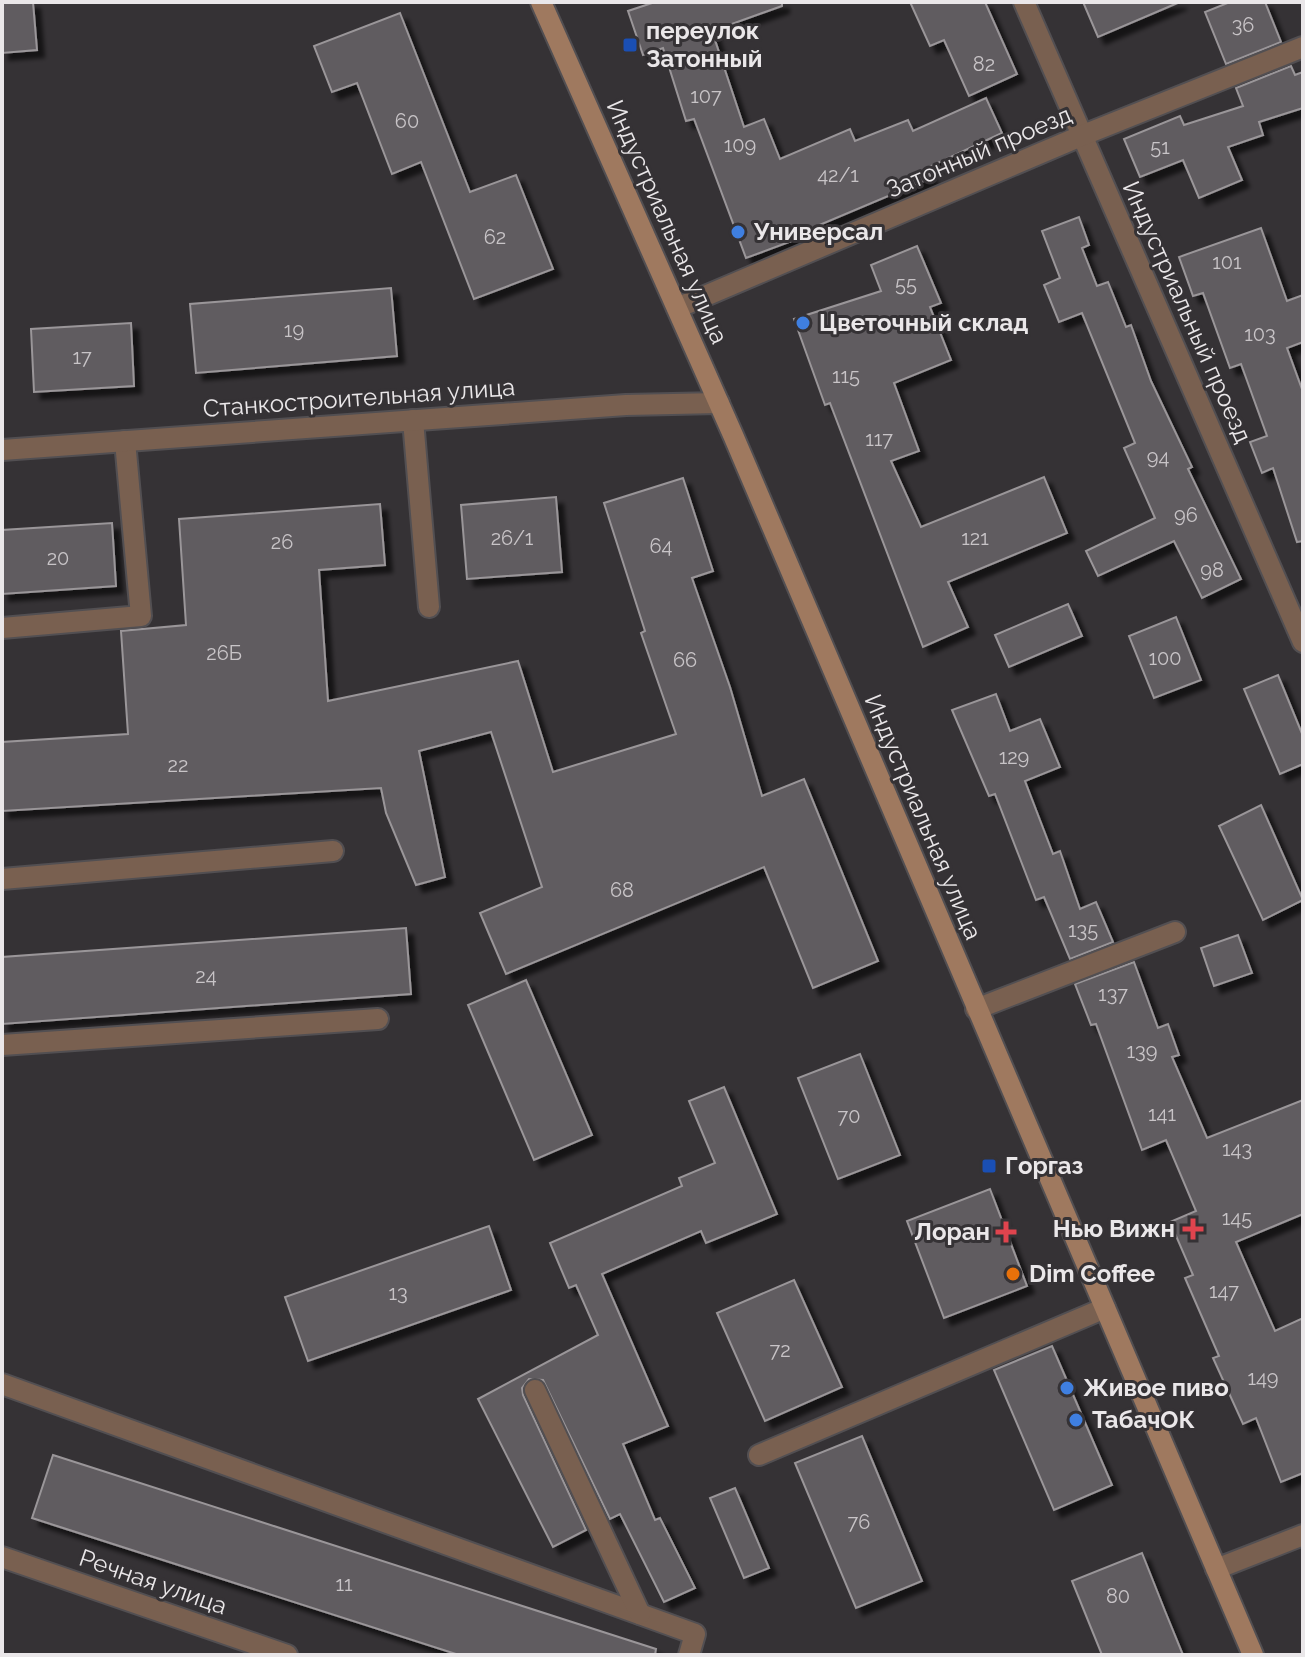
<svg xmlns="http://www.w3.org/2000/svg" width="1305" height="1657" font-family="Raleway,sans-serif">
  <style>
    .building { fill: #605c60; stroke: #9a9699; stroke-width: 2; filter: url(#shadow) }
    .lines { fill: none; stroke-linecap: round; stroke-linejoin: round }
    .service-casing { stroke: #524f52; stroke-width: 24 }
    .minor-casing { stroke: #524f52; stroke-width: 24 }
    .tertiary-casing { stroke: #524f52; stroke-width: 24 }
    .secondary-casing { stroke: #524f52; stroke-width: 24 }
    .service { stroke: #796050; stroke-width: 20 }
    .minor { stroke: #796050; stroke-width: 20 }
    .tertiary { stroke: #796050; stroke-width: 20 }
    .secondary { stroke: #9f795f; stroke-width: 20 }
    .transit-dot { fill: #1a4fb4; stroke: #353235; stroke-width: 3 }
    .shop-dot { fill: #3f7fe0; stroke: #353235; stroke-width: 3 }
    .health-dot { fill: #e0444e; stroke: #353235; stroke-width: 3 }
    .food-dot { fill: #e8710a; stroke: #353235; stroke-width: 3 }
    .labels { text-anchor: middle; stroke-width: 6; stroke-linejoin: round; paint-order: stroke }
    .number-label { font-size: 20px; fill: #c8c4c7 }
    .poi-label { font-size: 24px; font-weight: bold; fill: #eae7e9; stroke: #353235; text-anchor: start }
    .street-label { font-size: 24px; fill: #eae7e9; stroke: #353235 }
  </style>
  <defs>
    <filter id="shadow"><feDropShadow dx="7" dy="7" stdDeviation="2" flood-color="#0009"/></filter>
  </defs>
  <rect width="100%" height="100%" fill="#353235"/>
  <g class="building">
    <path d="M 2,2 L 33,2 L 37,50 L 2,53 Z"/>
    <path d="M 655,2 L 782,2 L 782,6 L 712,31 L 744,127 L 764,119 L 780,159 L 850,129 L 855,141 L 908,120 L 913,131 L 986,98 L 1002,133 L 927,168 L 931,178 L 798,234 L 800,238 L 746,258 L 694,119 L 686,121 L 663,48 L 643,55 L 628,11 Z"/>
    <path d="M 910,2 L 985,2 L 1017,74 L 969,96 L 944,40 L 930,46 Z"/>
    <path d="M 1083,2 L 1180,2 L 1098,37 Z"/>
    <path d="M 1230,2 L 1265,2 L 1281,42 L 1226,64 L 1205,12 Z"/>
    <path d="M 400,13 L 470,192 L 516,175 L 553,269 L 474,299 L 421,162 L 392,174 L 357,83 L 332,92 L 314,46 Z"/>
    <path d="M 1291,66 L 1295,75 L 1303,72 L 1303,108 L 1259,122 L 1263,135 L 1228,147 L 1242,180 L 1199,198 L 1183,160 L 1140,177 L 1124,139 L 1180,116 L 1184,125 L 1243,106 L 1236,88 Z"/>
    <path d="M 1079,217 L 1089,245 L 1082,248 L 1097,286 L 1108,282 L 1126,327 L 1131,325 L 1151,381 L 1192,467 L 1188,469 L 1241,579 L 1202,598 L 1174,541 L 1098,576 L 1086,551 L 1155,518 L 1124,448 L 1135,443 L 1082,313 L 1059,322 L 1044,285 L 1060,278 L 1042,231 Z"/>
    <path d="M 1261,228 L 1287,301 L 1303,295 L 1303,342 L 1287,348 L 1303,392 L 1303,541 L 1297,542 L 1273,468 L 1262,473 L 1250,442 L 1267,436 L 1241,364 L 1230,368 L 1203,293 L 1193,296 L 1179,257 Z"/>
    <path d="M 917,246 L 941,303 L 930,307 L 951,360 L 894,383 L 919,451 L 891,461 L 921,527 L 1044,477 L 1067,533 L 948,582 L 968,627 L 923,647 L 830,403 L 825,405 L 794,319 L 881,291 L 871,265 Z"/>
    <path d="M 391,288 L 397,356 L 196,373 L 190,304 Z"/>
    <path d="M 131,323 L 134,386 L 34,392 L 31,329 Z"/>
    <path d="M 683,478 L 713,571 L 692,578 L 730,687 L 762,796 L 804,779 L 878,961 L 813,988 L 764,867 L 506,974 L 480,913 L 542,887 L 491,732 L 419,751 L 445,877 L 416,885 L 386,813 L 381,788 L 2,811 L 2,742 L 128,734 L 121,631 L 186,625 L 179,519 L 380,504 L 385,565 L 319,570 L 328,701 L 518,661 L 553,772 L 676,734 L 641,633 L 645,631 L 604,503 Z"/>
    <path d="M 556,497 L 562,572 L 467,579 L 461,505 Z"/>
    <path d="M 112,523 L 116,586 L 2,594 L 2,530 Z"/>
    <path d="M 1068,604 L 1082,636 L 1009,667 L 995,635 Z"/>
    <path d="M 1176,617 L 1201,680 L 1154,698 L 1129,636 Z"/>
    <path d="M 1278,675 L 1303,736 L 1303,764 L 1280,774 L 1244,689 Z"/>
    <path d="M 996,694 L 1010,731 L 1040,719 L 1060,767 L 1025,781 L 1053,854 L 1060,851 L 1080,909 L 1096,902 L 1113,942 L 1070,959 L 1044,897 L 1036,900 L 995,794 L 989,796 L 952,710 Z"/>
    <path d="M 1261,805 L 1303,900 L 1263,920 L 1219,826 Z"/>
    <path d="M 406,928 L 411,994 L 2,1024 L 2,957 Z"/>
    <path d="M 1238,935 L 1252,973 L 1214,986 L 1201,948 Z"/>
    <path d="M 1134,962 L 1158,1028 L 1168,1024 L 1179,1055 L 1172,1057 L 1207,1138 L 1303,1100 L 1303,1214 L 1236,1242 L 1275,1331 L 1303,1318 L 1303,1473 L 1281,1482 L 1256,1418 L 1243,1424 L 1213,1358 L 1219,1356 L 1185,1278 L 1193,1275 L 1170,1222 L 1196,1211 L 1166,1140 L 1142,1150 L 1096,1024 L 1091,1025 L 1075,984 Z"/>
    <path d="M 526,980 L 592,1135 L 534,1160 L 468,1005 Z"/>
    <path d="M 860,1054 L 900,1155 L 838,1179 L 798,1078 Z"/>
    <path d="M 724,1087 L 777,1214 L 706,1243 L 701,1231 L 602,1274 L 668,1426 L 623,1444 L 655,1520 L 660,1518 L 695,1588 L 664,1602 L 620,1514 L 610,1519 L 543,1380 L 529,1379 L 522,1388 L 523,1395 L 586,1530 L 553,1547 L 478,1399 L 598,1335 L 576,1285 L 569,1288 L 550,1243 L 682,1186 L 679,1178 L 715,1163 L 689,1101 Z"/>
    <path d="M 990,1189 L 1027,1286 L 944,1318 L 907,1221 Z"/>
    <path d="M 489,1226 L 511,1290 L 308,1361 L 285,1297 Z"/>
    <path d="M 794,1280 L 842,1387 L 765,1421 L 717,1313 Z"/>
    <path d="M 1052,1346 L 1112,1485 L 1054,1510 L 994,1370 Z"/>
    <path d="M 862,1436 L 922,1581 L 856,1608 L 795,1463 Z"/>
    <path d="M 53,1455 L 656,1649 L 655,1655 L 459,1655 L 32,1518 Z"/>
    <path d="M 735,1488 L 769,1568 L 744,1578 L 710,1498 Z"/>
    <path d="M 1142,1553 L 1165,1611 L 1183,1655 L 1102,1655 L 1072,1581 Z"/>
  </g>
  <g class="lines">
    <g class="service-casing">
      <g id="service">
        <path d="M 413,420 L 429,607"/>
        <path d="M 2,628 L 141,616 L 125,441"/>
        <path d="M 2,879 L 333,851"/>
        <path d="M 976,1009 L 1175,932"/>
        <path d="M 2,1045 L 378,1019"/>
        <path d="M 2,1384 L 695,1634 L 689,1655"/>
        <path d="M 535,1390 L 640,1614"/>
        <path d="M 759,1455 L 1105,1308"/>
      </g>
    </g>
    <g class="minor-casing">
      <g id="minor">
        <path d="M 1024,2 L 1303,642"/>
        <path d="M 677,308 L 1081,136 L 1303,47"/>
        <path d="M 2,1557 L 287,1655"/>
        <path d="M 1216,1569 L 1303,1535"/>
      </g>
    </g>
    <g class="tertiary-casing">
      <path id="tertiary" d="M 2,450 L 626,405 L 719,403"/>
    </g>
    <g class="secondary-casing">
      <path id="secondary" d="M 541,2 L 733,435 L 1253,1655"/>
    </g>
    <use href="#service" class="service"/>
    <use href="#minor" class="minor"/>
    <use href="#tertiary" class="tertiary"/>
    <use href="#secondary" class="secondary"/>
  </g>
  <g class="transit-dot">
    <rect x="622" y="37" width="16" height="16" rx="4"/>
    <rect x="981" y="1158" width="16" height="16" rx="4"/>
  </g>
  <g class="shop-dot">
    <circle cx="738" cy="232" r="8"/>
    <circle cx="803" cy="323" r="8"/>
    <circle cx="1067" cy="1388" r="8"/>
    <circle cx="1076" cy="1420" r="8"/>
  </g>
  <g class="health-dot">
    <path d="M1189 1217h8v8h8v8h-8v8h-8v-8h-8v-8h8z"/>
    <path d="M1002 1220h8v8h8v8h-8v8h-8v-8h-8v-8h8z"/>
  </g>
  <circle class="food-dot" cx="1013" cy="1274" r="8"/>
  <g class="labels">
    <g class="number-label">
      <text x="1243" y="32">36</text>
      <text x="984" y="71">82</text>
      <text x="706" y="103">107</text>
      <text x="407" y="128">60</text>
      <text x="740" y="152">109</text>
      <text x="1160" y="154">51</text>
      <text x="838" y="182">42/1</text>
      <text x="495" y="244">62</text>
      <text x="1227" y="269">101</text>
      <text x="906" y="291">55</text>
      <text x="294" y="337">19</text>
      <text x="1260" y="341">103</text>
      <text x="82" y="364">17</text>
      <text x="846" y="383">115</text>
      <text x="879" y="446">117</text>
      <text x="1158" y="464">94</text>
      <text x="1186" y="522">96</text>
      <text x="512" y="545">26/1</text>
      <text x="975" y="545">121</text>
      <text x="282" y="549">26</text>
      <text x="661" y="553">64</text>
      <text x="58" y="565">20</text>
      <text x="1212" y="577">98</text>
      <text x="224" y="660">26Б</text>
      <text x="1165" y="665">100</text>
      <text x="685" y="667">66</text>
      <text x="1014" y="764">129</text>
      <text x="178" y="772">22</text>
      <text x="622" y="897">68</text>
      <text x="1083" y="937">135</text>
      <text x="206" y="983">24</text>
      <text x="1113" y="1001">137</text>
      <text x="1142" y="1058">139</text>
      <text x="1162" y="1121">141</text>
      <text x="849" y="1123">70</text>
      <text x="1237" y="1156">143</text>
      <text x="1237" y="1225">145</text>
      <text x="1224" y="1298">147</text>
      <text x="398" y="1300">13</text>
      <text x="780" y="1357">72</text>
      <text x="1263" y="1385">149</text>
      <text x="859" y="1529">76</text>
      <text x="344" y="1591">11</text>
      <text x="1118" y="1603">80</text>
    </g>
    <g class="poi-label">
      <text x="646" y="39">переулок<tspan x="646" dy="28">Затонный</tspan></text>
      <text x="754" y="240">Универсал</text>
      <text x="819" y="331">Цветочный склад</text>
      <text x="1005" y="1174">Горгаз</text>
      <text x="1175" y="1237" text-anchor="end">Нью Вижн</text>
      <text x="990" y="1240" text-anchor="end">Лоран</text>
      <text x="1029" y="1282">Dim Coffee</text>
      <text x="1083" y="1396">Живое пиво</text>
      <text x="1092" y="1428">ТабачОК</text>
    </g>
    <g class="street-label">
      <text transform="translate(979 152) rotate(-23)" y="8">Затонный проезд</text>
      <text transform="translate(667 222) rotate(66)" y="8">Индустриальная улица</text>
      <text transform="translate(1187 312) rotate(66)" y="8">Индустриальный проезд</text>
      <text transform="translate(359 398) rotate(-4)" y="8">Станкостроительная улица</text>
      <text transform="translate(923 817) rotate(67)" y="8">Индустриальная улица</text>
      <text transform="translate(153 1582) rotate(19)" y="8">Речная улица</text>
    </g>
  </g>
  <rect width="1305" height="1657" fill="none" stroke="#eae7e9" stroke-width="8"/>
</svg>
